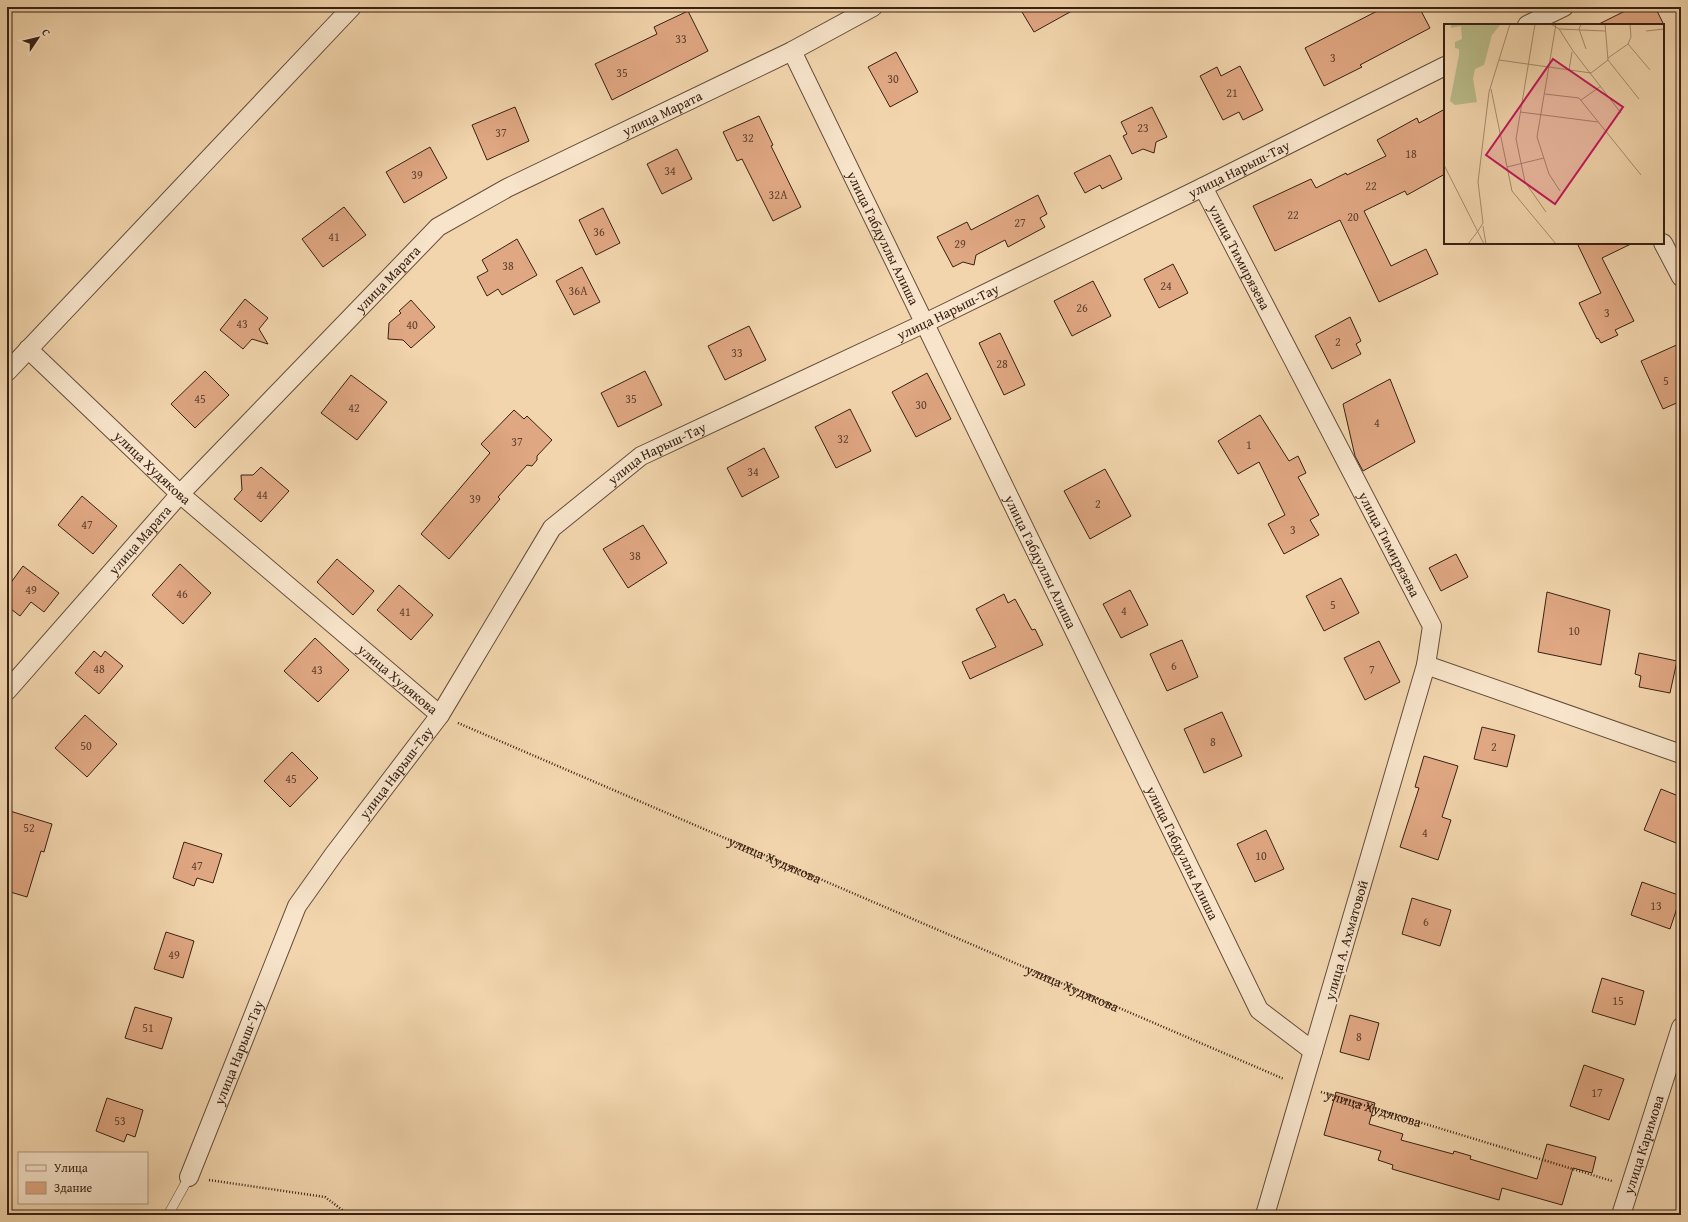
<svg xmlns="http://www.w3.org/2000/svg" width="1688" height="1222" font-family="'Gentium Book Plus',serif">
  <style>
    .building { fill: #dfa782; stroke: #382114 }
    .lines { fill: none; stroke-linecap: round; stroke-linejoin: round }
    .service-casing { stroke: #664e3a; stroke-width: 10 }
    .minor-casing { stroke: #664e3a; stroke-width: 20 }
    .path { stroke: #382114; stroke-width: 2.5; stroke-dasharray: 1 2; stroke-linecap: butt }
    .service { stroke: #f7e4ca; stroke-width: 9 }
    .minor { stroke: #f7e4ca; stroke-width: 18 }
    .labels { text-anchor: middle; stroke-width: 4; stroke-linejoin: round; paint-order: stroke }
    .number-label { font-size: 12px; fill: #624230 }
    .street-label { font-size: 14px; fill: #382114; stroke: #f7e4ca }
    .inset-road { fill: none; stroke: #a88d70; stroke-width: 1 }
    .view { fill: #c2185b; fill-opacity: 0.15; stroke: #c2185b; stroke-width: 2 }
    .inset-edge { fill: none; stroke: #382114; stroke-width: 2 }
  </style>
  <rect width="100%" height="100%" fill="#f2d5ad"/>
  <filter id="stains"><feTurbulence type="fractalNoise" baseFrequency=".005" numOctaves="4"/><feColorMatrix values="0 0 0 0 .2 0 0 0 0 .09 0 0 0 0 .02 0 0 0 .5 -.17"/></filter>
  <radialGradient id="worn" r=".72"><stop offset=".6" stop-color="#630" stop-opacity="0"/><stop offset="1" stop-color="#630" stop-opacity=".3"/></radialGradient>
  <g class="building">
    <path d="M 1019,7 L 1079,7 L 1034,32 Z"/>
    <path d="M 1385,7 L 1419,7 L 1430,28 L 1360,65 L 1362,67 L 1324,86 L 1305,48 Z"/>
    <path d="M 1633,7 L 1655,7 L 1664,25 L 1597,25 Z"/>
    <path d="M 688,11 L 708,51 L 612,100 L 595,64 L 657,34 L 654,27 Z"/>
    <path d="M 896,52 L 918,92 L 890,107 L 868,67 Z"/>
    <path d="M 1240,66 L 1263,110 L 1243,120 L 1239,112 L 1223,120 L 1200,76 L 1217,67 L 1221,76 Z"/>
    <path d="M 515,107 L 529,141 L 487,160 L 472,125 Z"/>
    <path d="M 1152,107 L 1167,137 L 1156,142 L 1154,153 L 1143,149 L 1132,154 L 1123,136 L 1127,134 L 1121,122 Z"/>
    <path d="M 1445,109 L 1445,174 L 1407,195 L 1405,191 L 1364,211 L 1391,266 L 1426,249 L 1438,274 L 1379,302 L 1340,220 L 1275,251 L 1253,206 L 1311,179 L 1316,188 L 1346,173 L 1347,175 L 1386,156 L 1377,140 L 1417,118 L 1419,123 Z"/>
    <path d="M 759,116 L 773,145 L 771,146 L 801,207 L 773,221 L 742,159 L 737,161 L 723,132 Z"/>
    <path d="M 430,147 L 447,178 L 404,203 L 386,172 Z"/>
    <path d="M 677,149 L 692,179 L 662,194 L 647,164 Z"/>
    <path d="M 1110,155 L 1122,179 L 1102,189 L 1100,185 L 1085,193 L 1074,173 Z"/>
    <path d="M 1038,195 L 1047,214 L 1040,218 L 1045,227 L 1008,247 L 1005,240 L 976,255 L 974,265 L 963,262 L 953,267 L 937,237 L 967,222 L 971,230 Z"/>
    <path d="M 344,207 L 366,235 L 323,267 L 302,239 Z"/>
    <path d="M 603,208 L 620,243 L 596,255 L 579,220 Z"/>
    <path d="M 517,239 L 537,275 L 502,295 L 498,289 L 487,296 L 477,277 L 488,271 L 482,260 Z"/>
    <path d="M 1577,243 L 1633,243 L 1602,258 L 1634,321 L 1615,330 L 1618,335 L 1601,343 L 1598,338 L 1597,339 L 1579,303 L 1601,293 Z"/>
    <path d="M 1173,264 L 1188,293 L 1159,308 L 1144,279 Z"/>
    <path d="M 582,267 L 600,302 L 574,315 L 556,281 Z"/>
    <path d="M 1093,281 L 1111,316 L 1072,336 L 1054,301 Z"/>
    <path d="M 245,299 L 268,318 L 259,329 L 268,344 L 252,339 L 243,349 L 220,330 Z"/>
    <path d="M 411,300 L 435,327 L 411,348 L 403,340 L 388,339 L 389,323 L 401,313 L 399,311 Z"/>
    <path d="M 1350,317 L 1361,341 L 1356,344 L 1361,354 L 1332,369 L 1315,336 Z"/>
    <path d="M 749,326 L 766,360 L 725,380 L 708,346 Z"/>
    <path d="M 1000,333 L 1025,385 L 1004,395 L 979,343 Z"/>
    <path d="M 1681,343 L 1681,401 L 1663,409 L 1641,361 Z"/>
    <path d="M 205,371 L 229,395 L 195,428 L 171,404 Z"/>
    <path d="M 645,371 L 662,405 L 618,427 L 601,393 Z"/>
    <path d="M 927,373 L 951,419 L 916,437 L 892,392 Z"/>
    <path d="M 351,375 L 387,402 L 357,440 L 321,413 Z"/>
    <path d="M 1390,379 L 1415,442 L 1363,471 L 1355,456 L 1343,404 Z"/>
    <path d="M 850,409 L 871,451 L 836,468 L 815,427 Z"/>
    <path d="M 514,410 L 524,419 L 527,416 L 552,440 L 537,456 L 537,460 L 532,466 L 527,465 L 498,497 L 500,499 L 449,559 L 421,534 L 490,453 L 481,444 Z"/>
    <path d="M 1260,415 L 1289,461 L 1298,456 L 1306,473 L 1298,477 L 1319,515 L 1310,520 L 1319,535 L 1284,554 L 1268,524 L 1285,515 L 1259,462 L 1238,474 L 1218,441 Z"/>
    <path d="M 764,448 L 779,477 L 742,497 L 727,468 Z"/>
    <path d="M 261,467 L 289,491 L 261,522 L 234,499 L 242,490 L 241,475 L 253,475 Z"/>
    <path d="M 1105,469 L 1131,516 L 1090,539 L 1064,491 Z"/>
    <path d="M 82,496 L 117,526 L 93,554 L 58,525 Z"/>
    <path d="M 643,525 L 667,563 L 628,588 L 603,549 Z"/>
    <path d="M 1456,554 L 1468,577 L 1441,591 L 1429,568 Z"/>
    <path d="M 337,559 L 374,591 L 353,615 L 317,582 Z"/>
    <path d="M 180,564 L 211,593 L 183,624 L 152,595 Z"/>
    <path d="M 23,566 L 59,593 L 44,612 L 31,602 L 20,616 L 7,606 L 7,588 Z"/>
    <path d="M 1341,578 L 1359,613 L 1324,631 L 1306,596 Z"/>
    <path d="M 399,585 L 433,615 L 411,640 L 377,610 Z"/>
    <path d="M 1130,590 L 1148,625 L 1121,638 L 1103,604 Z"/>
    <path d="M 1547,592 L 1610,610 L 1601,665 L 1538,652 Z"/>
    <path d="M 1004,594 L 1008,603 L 1015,599 L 1032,630 L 1035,629 L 1043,645 L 970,679 L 962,662 L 996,647 L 976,609 Z"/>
    <path d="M 315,638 L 349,670 L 318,702 L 284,671 Z"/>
    <path d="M 1182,640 L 1198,677 L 1167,691 L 1150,654 Z"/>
    <path d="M 1379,641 L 1400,682 L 1365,700 L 1344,658 Z"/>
    <path d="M 94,651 L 101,657 L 105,651 L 123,666 L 99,694 L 75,673 Z"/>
    <path d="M 1639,653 L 1677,661 L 1670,693 L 1639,687 L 1641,676 L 1635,674 Z"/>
    <path d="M 1222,712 L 1242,756 L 1204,773 L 1184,729 Z"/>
    <path d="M 85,715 L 117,744 L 87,777 L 55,748 Z"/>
    <path d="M 1482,727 L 1515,735 L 1507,767 L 1474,759 Z"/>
    <path d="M 292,752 L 318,778 L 290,807 L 264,781 Z"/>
    <path d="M 1424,756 L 1458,766 L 1442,817 L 1451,820 L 1438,860 L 1400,847 L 1419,788 L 1415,787 Z"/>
    <path d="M 1661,789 L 1681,797 L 1681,845 L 1644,830 Z"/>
    <path d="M 10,811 L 52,824 L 44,852 L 41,851 L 27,897 L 7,891 L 7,821 Z"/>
    <path d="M 1266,830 L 1284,869 L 1255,882 L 1237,844 Z"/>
    <path d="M 184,842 L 222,854 L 213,883 L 197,878 L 194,886 L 173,878 Z"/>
    <path d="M 1642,882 L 1681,896 L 1670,929 L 1631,915 Z"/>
    <path d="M 1412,898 L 1451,910 L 1440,946 L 1402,934 Z"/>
    <path d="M 166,932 L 194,941 L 183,978 L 154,969 Z"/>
    <path d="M 1602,978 L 1644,991 L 1635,1025 L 1592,1012 Z"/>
    <path d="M 135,1007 L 172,1018 L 162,1049 L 125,1038 Z"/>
    <path d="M 1350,1015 L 1379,1023 L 1369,1060 L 1340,1052 Z"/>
    <path d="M 1584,1065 L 1624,1079 L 1609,1120 L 1570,1106 Z"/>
    <path d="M 1336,1092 L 1375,1103 L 1369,1124 L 1403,1134 L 1401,1140 L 1453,1154 L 1454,1151 L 1471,1156 L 1470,1159 L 1537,1179 L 1547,1144 L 1596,1157 L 1592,1173 L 1573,1168 L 1562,1205 L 1502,1188 L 1499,1200 L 1392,1169 L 1393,1165 L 1378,1160 L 1381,1151 L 1324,1135 Z"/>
    <path d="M 107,1098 L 143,1110 L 135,1137 L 127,1134 L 124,1142 L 96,1131 Z"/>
  </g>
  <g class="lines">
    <g class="service-casing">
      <path id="service" d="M 168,1215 L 189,1177"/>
    </g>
    <g class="minor-casing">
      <g id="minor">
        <path d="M 1527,25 L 1564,7"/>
        <path id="s3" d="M 792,51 L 1259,1010 L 1313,1051"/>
        <path id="s4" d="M 1203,187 L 1432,626 L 1426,665 L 1265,1215"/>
        <path d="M 1663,243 L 1681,277"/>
        <path id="s5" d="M 28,349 L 180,494 L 440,715"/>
        <path d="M 7,372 L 352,7"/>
        <path d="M 1426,665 L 1681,754"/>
        <path id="s6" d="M 7,691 L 180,494 L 438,227 L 507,188 L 792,51 L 873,7"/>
        <path id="s7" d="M 189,1177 L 297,906 L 334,854 L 440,715 L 552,528 L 641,456 L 925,323 L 1203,187 L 1445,66"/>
        <path id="s8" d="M 1621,1215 L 1681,1027"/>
      </g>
    </g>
    <g class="path">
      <path id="s1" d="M 458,723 L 1284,1079"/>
      <path id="s2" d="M 1321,1092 L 1612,1181"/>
      <path d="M 209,1180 L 325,1197 L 349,1215"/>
    </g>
    <use href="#service" class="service"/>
    <use href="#minor" class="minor"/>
  </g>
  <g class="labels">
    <g class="number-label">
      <text x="681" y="43">33</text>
      <text x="1333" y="62">3</text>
      <text x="622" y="77">35</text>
      <text x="893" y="83">30</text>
      <text x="1232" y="97">21</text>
      <text x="1143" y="132">23</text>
      <text x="501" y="137">37</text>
      <text x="748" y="142">32</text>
      <text x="1411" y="158">18</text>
      <text x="670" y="175">34</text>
      <text x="417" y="179">39</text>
      <text x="1371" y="190">22</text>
      <text x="778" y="199">32А</text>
      <text x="1293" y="219">22</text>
      <text x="1353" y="221">20</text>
      <text x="1020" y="227">27</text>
      <text x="599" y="236">36</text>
      <text x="334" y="241">41</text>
      <text x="960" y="248">29</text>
      <text x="508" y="270">38</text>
      <text x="1166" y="290">24</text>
      <text x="578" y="295">36А</text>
      <text x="1082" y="312">26</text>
      <text x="1607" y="317">3</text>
      <text x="242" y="328">43</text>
      <text x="412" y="329">40</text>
      <text x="1338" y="346">2</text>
      <text x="737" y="357">33</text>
      <text x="1002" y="368">28</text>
      <text x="1666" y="385">5</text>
      <text x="200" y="403">45</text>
      <text x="631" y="403">35</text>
      <text x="921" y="409">30</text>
      <text x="354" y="412">42</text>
      <text x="1377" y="427">4</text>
      <text x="843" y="443">32</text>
      <text x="517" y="446">37</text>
      <text x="1249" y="449">1</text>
      <text x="753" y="476">34</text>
      <text x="262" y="499">44</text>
      <text x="475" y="503">39</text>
      <text x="1098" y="508">2</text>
      <text x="87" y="529">47</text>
      <text x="1293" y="534">3</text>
      <text x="635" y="560">38</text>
      <text x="31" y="594">49</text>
      <text x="182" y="598">46</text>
      <text x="1333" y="609">5</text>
      <text x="1124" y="615">4</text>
      <text x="405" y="616">41</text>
      <text x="1574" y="635">10</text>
      <text x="1174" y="670">6</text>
      <text x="99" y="673">48</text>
      <text x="317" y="674">43</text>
      <text x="1372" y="674">7</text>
      <text x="1213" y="746">8</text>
      <text x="86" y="750">50</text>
      <text x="1494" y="751">2</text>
      <text x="291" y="783">45</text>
      <text x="29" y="832">52</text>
      <text x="1425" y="837">4</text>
      <text x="1261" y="860">10</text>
      <text x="197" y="870">47</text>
      <text x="1656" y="910">13</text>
      <text x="1426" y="926">6</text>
      <text x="174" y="959">49</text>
      <text x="1618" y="1005">15</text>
      <text x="148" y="1032">51</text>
      <text x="1359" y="1041">8</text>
      <text x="1597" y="1097">17</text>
      <text x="120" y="1125">53</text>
    </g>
    <g class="street-label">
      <text dy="5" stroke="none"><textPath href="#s6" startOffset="885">улица Марата</textPath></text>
      <text dy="5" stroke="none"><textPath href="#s7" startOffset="1526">улица Нарыш-Тау</textPath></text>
      <text dy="5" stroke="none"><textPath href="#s3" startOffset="208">улица Габдуллы Алиша</textPath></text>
      <text dy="5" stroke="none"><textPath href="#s4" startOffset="79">улица Тимирязева</textPath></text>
      <text dy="5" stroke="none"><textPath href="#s6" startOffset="561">улица Марата</textPath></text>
      <text dy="5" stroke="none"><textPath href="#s7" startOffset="1202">улица Нарыш-Тау</textPath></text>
      <text dy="5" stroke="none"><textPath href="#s7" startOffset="878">улица Нарыш-Тау</textPath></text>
      <text dy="5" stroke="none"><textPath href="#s5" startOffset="172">улица Худякова</textPath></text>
      <text dy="5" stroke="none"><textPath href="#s6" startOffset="201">улица Марата</textPath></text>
      <text dy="5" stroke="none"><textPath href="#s4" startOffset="403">улица Тимирязева</textPath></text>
      <text dy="5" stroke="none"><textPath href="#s3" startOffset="568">улица Габдуллы Алиша</textPath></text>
      <text dy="5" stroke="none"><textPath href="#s5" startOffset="496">улица Худякова</textPath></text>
      <text dy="5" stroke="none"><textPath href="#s7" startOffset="458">улица Нарыш-Тау</textPath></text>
      <text dy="5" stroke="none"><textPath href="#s3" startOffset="892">улица Габдуллы Алиша</textPath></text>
      <text dy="5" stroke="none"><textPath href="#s1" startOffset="345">улица Худякова</textPath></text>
      <text transform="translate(1346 940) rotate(-74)" y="5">улица А. Ахматовой</text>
      <text dy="5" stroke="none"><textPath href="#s1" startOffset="669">улица Худякова</textPath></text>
      <text dy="5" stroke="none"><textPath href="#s7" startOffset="134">улица Нарыш-Тау</textPath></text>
      <text dy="5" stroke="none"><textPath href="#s2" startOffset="55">улица Худякова</textPath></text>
      <text dy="5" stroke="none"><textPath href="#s8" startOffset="74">улица Каримова</textPath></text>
    </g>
  </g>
  <g transform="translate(1444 24)">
    <rect width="220" height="220" fill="#f2d5ad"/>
    <path d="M 7,0 L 57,0 L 48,11 L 40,41 L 31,45 L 29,55 L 33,78 L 11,81 L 6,77 L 15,31 L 15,25 L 11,24 L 11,18 L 18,15 L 17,2 L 7,4 Z" fill="#b9bd8b"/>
    <path class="inset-road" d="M 91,0 L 72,115 L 81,158 L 102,188M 107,0 L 115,5 L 129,27 L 177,89M 112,0 L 93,113 L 105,150 L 116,167M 137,0 L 135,5 L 142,25M 161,0 L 164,36 L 195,75M 186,0 L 187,13 L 184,20 L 206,46M 115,5 L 161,7M 202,7 L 220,5M 164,34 L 184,20M 55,36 L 147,49 L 164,36M 125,46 L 128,28M 47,65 L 68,167 L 112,220M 101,70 L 135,74 L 197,151M 137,76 L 157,62M 76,88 L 154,98M 0,141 L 40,220M 63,143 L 100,134M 39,202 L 42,220M 34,207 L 39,199 L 34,158 L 45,68 L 66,0M 24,220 L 34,207"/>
    <path class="view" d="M 109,35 L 179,83 L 111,180 L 42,131 Z"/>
    <rect width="220" height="220" class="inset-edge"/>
  </g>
  <rect width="1688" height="1222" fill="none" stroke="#f2d5ad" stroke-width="24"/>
  <rect x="8" y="8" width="1672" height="1206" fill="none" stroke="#382114" stroke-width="2"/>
  <rect x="12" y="12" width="1664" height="1198" fill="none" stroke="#382114"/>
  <rect x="18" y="1152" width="130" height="52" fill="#f7e4ca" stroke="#ab9681"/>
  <rect x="26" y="1165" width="20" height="6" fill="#f7e4ca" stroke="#ab9681"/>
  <text x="54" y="1172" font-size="12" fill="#382114">Улица</text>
  <rect x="26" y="1182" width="20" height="12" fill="#dfa782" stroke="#ab9681"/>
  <text x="54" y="1192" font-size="12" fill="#382114">Здание</text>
  <g transform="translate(38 38) rotate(55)" stroke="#f7e4ca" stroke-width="3" paint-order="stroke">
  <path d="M0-3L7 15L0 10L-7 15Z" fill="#382114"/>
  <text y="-6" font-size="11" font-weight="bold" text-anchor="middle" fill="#382114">С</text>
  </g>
  <rect width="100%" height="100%" filter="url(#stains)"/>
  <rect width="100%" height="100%" fill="url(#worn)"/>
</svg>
